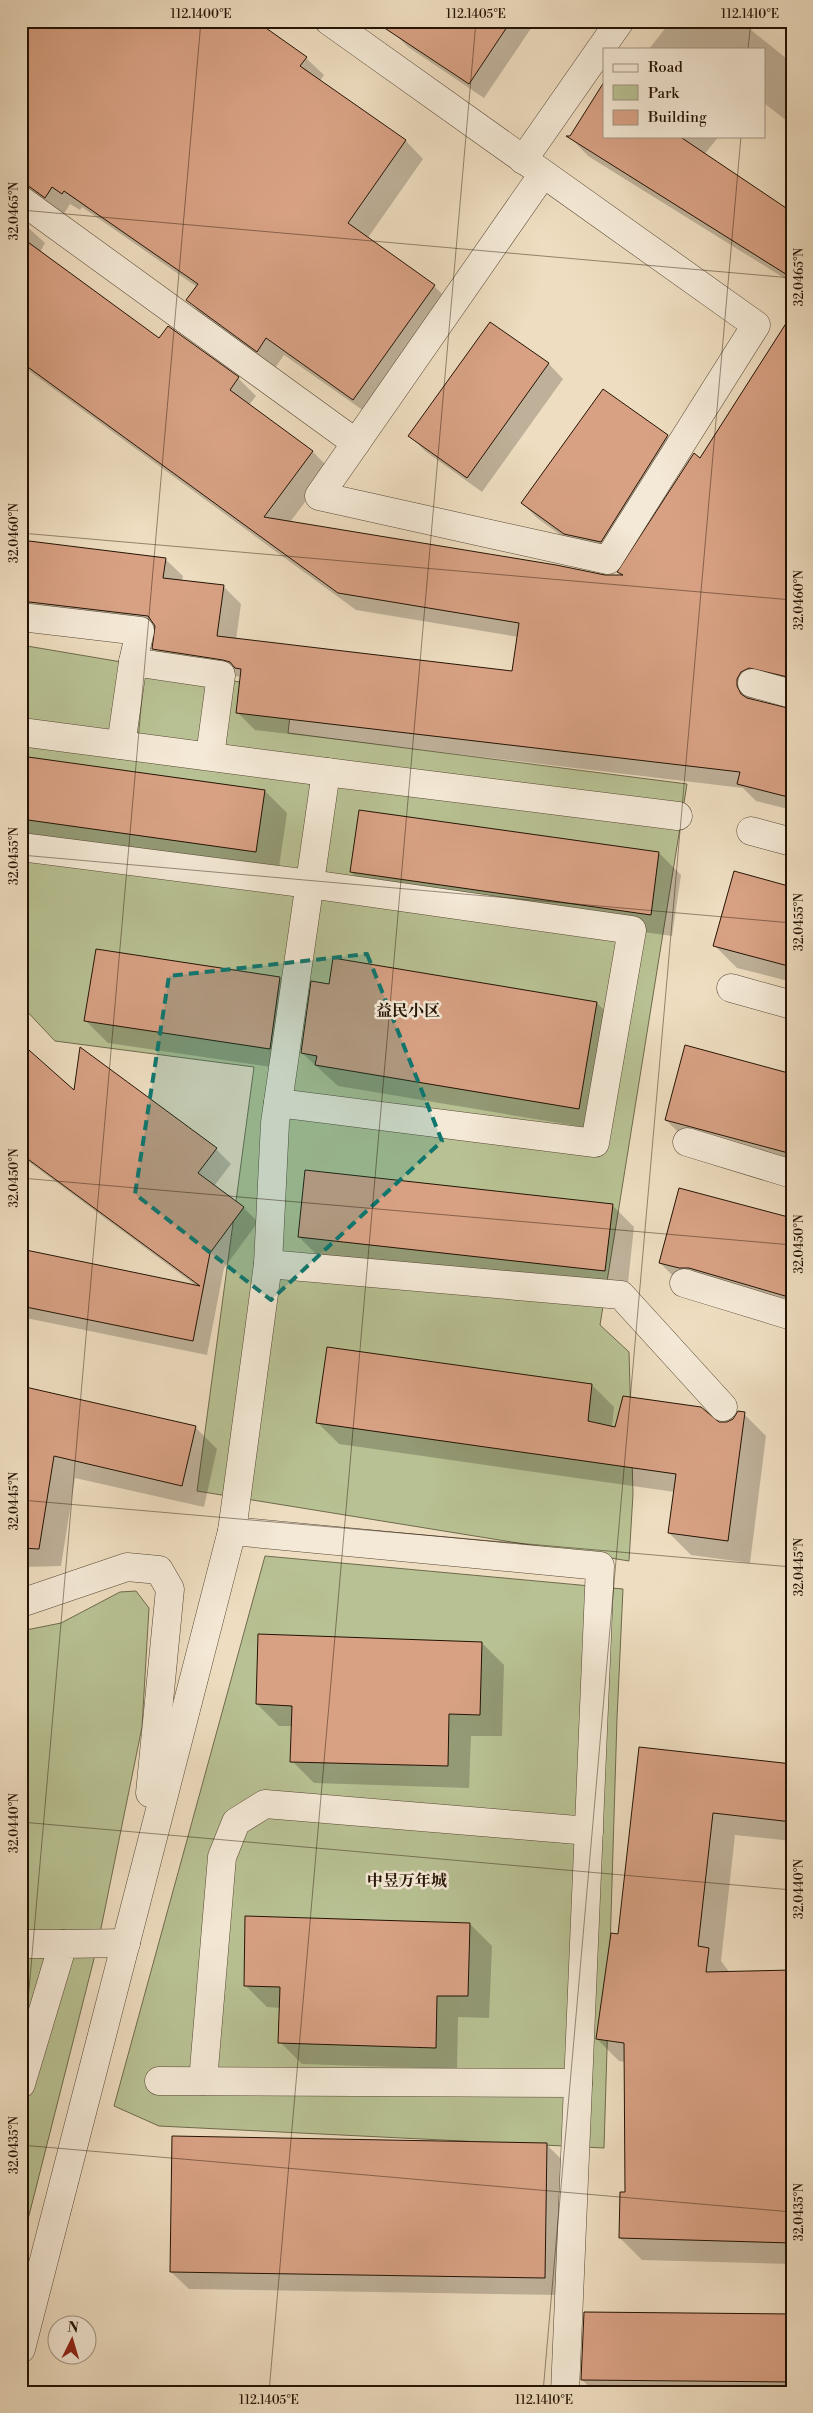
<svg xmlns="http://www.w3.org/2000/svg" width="813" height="2413" font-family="'Libre Bodoni','Noto Serif SC',serif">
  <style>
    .green { fill: #b8c193; stroke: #6e6a4c }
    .shadow { fill: #0003 }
    .building { fill: #d8a184; stroke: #241304 }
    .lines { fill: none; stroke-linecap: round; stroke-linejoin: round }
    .minor-casing { stroke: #564633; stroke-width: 29 }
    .minor { stroke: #f4e9d6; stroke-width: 28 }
    .marked { fill: #0f766e; fill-opacity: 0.2; stroke: #0f766e; stroke-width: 4; stroke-dasharray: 10 6; stroke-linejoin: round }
    .ticks { fill: none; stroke: #241304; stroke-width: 1; stroke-opacity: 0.45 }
    .labels { text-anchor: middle; stroke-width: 5; stroke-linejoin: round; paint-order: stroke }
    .neighbourhood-label { font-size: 16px; font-weight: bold; fill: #241304; stroke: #f4e9d6 }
    .neatline { fill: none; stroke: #241304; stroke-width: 2 }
    .ticks-label { font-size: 12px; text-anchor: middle; fill: #241304 }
  </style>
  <rect width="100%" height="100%" fill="#eeddc0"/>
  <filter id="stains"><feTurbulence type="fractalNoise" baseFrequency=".004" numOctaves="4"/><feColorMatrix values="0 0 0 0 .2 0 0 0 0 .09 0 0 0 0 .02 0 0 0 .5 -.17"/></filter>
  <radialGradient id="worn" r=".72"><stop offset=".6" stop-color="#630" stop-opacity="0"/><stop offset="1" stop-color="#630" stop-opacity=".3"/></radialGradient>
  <g class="green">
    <path d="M 21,645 L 293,691 L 288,733 L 687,784 L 600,1325 L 629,1352 L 633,1494 L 629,1561 L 197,1491 L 254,1067 L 55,1041 L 21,1005 Z"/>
    <path d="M 265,1556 L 623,1589 L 617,1718 L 604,2148 L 159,2126 L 114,2106 Z"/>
    <path d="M 136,1591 L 149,1608 L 142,1727 L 98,1943 L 21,2247 L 21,1631 L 61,1623 L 120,1592 Z"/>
  </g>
  <g class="shadow">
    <path d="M 21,21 L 306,58 L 324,75 L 320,81 L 406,141 L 423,159 L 367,239 L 434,286 L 452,304 L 371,416 L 284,355 L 275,368 L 205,318 L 188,300 L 197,287 L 82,207 L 80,210 L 70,204 L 63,215 L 23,216 L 23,223 L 45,243 L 40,252 L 160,340 L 168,328 L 238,378 L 256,396 L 249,405 L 312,451 L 330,469 L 290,522 L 604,576 L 624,577 L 619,572 L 701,460 L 792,316 L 792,691 L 754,697 L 754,701 L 792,710 L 792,810 L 756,801 L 743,788 L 255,730 L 237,712 L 241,677 L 171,666 L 153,649 L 155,632 L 21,616 L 21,541 L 165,559 L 183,576 L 182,581 L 223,586 L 241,604 L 236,640 L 513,673 L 519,637 L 356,610 L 21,365 Z"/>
    <path d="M 393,21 L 536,21 L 484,98 L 408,47 L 394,33 Z"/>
    <path d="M 671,21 L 740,21 L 792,63 L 792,125 L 764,103 L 764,49 L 649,49 Z"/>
    <path d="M 603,87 L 604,136 L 719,136 L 704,155 L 792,214 L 792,283 L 588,156 L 571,138 Z"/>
    <path d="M 490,323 L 549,364 L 563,379 L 482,492 L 425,451 L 410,436 Z"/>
    <path d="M 603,391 L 667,436 L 682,451 L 615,556 L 580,549 L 537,518 L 522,503 Z"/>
    <path d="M 21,757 L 265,791 L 287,813 L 278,874 L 21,838 Z"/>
    <path d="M 659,853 L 681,875 L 672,936 L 373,894 L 351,872 Z"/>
    <path d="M 792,888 L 792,982 L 737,968 L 715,946 Z"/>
    <path d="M 97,951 L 280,978 L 302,1000 L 292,1070 L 108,1043 L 86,1021 Z"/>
    <path d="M 330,985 L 597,1003 L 619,1025 L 601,1130 L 338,1086 L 302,1053 Z"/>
    <path d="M 21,1044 L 74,1093 L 81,1049 L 216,1149 L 231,1164 L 214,1186 L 244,1208 L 258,1222 L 224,1268 L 207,1355 L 21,1317 L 21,1250 L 198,1287 L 21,1156 Z"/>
    <path d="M 792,1075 L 792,1170 L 688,1142 L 666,1120 Z"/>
    <path d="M 612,1205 L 634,1227 L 627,1292 L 321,1259 L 299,1237 Z"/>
    <path d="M 792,1219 L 792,1314 L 682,1285 L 660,1263 Z"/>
    <path d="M 592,1385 L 614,1407 L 612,1427 L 727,1423 L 744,1414 L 766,1436 L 750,1563 L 691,1555 L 669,1533 L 675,1492 L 339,1444 L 317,1422 Z"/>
    <path d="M 21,1388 L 195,1427 L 217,1449 L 204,1507 L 75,1478 L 61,1566 L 21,1567 Z"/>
    <path d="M 482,1643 L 504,1665 L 502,1736 L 471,1736 L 469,1788 L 314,1783 L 292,1761 L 293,1726 L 279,1726 L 257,1704 Z"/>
    <path d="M 640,1749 L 792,1765 L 792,1841 L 735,1835 L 721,1961 L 730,1973 L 792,1971 L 792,2264 L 642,2260 L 620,2238 L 626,2194 L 625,2062 L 619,2061 L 597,2039 L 619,1936 Z"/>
    <path d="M 470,1924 L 492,1946 L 489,2018 L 458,2017 L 457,2069 L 302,2064 L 280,2042 L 281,2008 L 267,2007 L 245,1985 Z"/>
    <path d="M 546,2144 L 564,2162 L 562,2295 L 189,2289 L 171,2272 Z"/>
    <path d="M 792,2316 L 792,2392 L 595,2392 L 582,2380 Z"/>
  </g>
  <g class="building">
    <path d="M 21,21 L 256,21 L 307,57 L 300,66 L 406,140 L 348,223 L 435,285 L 353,400 L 266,338 L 257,352 L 186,300 L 198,284 L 64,191 L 62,194 L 52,187 L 45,198 L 30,187 L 21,185 Z"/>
    <path d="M 374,21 L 511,21 L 469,84 Z"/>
    <path d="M 604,82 L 604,136 L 679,136 L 792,212 L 792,278 L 566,136 L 570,136 Z"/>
    <path d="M 21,219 L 29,225 L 21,236 Z"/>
    <path d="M 21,237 L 159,338 L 168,326 L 239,377 L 230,390 L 313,451 L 264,517 L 556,565 L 605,575 L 623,575 L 617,572 L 694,453 L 700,458 L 792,314 L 792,678 L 749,668 L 741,672 L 737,679 L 737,686 L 741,694 L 747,698 L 792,709 L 792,798 L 737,784 L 740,772 L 236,713 L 241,669 L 235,668 L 230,662 L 223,660 L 152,649 L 155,626 L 148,616 L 21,601 L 21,540 L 166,558 L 163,578 L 224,585 L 217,636 L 512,671 L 519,623 L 338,593 L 21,362 Z"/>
    <path d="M 490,322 L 549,363 L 467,478 L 408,436 Z"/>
    <path d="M 603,389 L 668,435 L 601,542 L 564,534 L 521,503 Z"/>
    <path d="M 21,756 L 265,790 L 256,852 L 21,819 Z"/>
    <path d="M 359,810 L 659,852 L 651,915 L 350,872 Z"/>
    <path d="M 734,871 L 792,887 L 792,967 L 713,946 Z"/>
    <path d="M 96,949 L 280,977 L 270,1049 L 84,1021 Z"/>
    <path d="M 333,958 L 597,1002 L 579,1109 L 315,1065 L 317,1056 L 301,1053 L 311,981 L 329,984 Z"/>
    <path d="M 21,1043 L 74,1090 L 80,1047 L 217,1148 L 198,1173 L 244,1207 L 210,1253 L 193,1341 L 21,1306 L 21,1249 L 200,1286 L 21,1154 Z"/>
    <path d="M 685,1045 L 792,1074 L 792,1154 L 665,1120 Z"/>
    <path d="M 305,1170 L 613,1204 L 605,1271 L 298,1237 Z"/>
    <path d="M 679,1188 L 792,1218 L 792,1298 L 689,1268 L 679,1268 L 659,1263 Z"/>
    <path d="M 327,1347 L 592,1384 L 588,1421 L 615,1427 L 623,1396 L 701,1407 L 719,1422 L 727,1422 L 733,1419 L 738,1411 L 745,1412 L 728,1541 L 668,1533 L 676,1474 L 316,1423 Z"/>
    <path d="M 21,1386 L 196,1426 L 182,1486 L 54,1456 L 39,1549 L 21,1548 Z"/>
    <path d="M 258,1634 L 482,1642 L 480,1715 L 449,1714 L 448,1766 L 290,1762 L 292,1706 L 256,1704 Z"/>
    <path d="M 639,1747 L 792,1764 L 792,1822 L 713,1813 L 698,1946 L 709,1948 L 706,1972 L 792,1970 L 792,2243 L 619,2238 L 620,2192 L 625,2192 L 624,2043 L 596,2039 L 611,1933 L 618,1934 Z"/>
    <path d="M 245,1916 L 470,1923 L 468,1996 L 437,1996 L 436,2048 L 278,2043 L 280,1987 L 244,1986 Z"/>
    <path d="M 172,2136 L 547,2143 L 545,2278 L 170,2272 Z"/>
    <path d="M 584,2312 L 792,2314 L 792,2382 L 581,2380 Z"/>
  </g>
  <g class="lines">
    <g class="minor-casing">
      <g id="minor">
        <path d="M 329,21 L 756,325 L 608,560 L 319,496 L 543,174"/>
        <path d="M 523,160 L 620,21"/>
        <path d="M 21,200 L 356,443"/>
        <path d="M 21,617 L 140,631 L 133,662"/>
        <path d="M 752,683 L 792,694"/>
        <path d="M 21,732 L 326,772"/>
        <path d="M 121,745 L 133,662 L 221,675 L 210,756"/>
        <path d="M 751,831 L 792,842"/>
        <path d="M 21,847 L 310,884 L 632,930 L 595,1143 L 278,1103"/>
        <path d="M 731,988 L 792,1005"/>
        <path d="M 687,1142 L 792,1174"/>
        <path d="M 268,1264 L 621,1295 L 723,1407"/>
        <path d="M 684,1283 L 792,1316"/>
        <path d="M 232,1531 L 268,1264 L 275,1123 L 326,772 L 678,816"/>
        <path d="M 21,1603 L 127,1567 L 159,1570 L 170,1589 L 150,1793"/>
        <path d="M 21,1944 L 63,1944"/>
        <path d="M 159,2081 L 578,2083"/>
        <path d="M 203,2081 L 222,1857 L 236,1822 L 265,1804 L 589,1831"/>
        <path d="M 21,2084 L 63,1944 L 126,1943"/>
        <path d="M 21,2349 L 232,1531 L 600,1566 L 565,2392"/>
      </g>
    </g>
    <use href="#minor" class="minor"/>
  </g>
  <path class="marked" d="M 367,954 L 442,1141 L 271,1300 L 135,1194 L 169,976 Z"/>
  <path class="ticks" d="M 748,49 L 751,21M 21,210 L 792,278M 21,533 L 792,600M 21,855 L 792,923M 21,1178 L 792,1245M 21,1500 L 792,1567M 21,1822 L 792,1890M 21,2081 L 201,21M 21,2145 L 792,2212M 269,2392 L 476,21M 543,2392 L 741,136"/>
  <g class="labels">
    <g class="neighbourhood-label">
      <text x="408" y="1016">益民小区</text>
      <text x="407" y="1886">中昱万年城</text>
    </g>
  </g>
  <rect width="813" height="2413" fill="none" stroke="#eeddc0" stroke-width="55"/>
  <rect x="603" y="48" width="162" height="90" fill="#f4e9d6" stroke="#a19382"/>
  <rect x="613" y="64" width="25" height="8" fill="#f4e9d6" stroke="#a19382"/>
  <text x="648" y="72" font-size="15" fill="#241304">Road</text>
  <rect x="613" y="85" width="25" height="15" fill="#b8c193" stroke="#a19382"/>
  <text x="648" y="98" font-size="15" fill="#241304">Park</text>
  <rect x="613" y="110" width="25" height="15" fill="#d8a184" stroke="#a19382"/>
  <text x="648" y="122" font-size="15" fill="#241304">Building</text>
  <g transform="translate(72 2340) rotate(5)"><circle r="24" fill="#f4e9d6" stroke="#a19382"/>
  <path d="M0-4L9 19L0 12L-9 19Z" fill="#8f2418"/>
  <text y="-8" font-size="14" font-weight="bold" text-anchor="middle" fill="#241304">N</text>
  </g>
  <rect x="28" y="28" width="758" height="2358" class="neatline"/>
  <g class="ticks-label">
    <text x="201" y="18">112.1400°E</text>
    <text x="476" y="18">112.1405°E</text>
    <text x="750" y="18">112.1410°E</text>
    <text transform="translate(14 211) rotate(-90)" y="4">32.0465°N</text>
    <text transform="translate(799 277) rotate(-90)" y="4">32.0465°N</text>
    <text transform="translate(14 533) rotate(-90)" y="4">32.0460°N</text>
    <text transform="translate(799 600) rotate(-90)" y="4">32.0460°N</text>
    <text transform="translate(14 856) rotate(-90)" y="4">32.0455°N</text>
    <text transform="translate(799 922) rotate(-90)" y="4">32.0455°N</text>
    <text transform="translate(14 1178) rotate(-90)" y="4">32.0450°N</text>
    <text transform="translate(799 1244) rotate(-90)" y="4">32.0450°N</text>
    <text transform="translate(14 1501) rotate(-90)" y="4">32.0445°N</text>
    <text transform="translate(799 1567) rotate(-90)" y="4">32.0445°N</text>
    <text transform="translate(14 1823) rotate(-90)" y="4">32.0440°N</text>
    <text transform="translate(799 1889) rotate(-90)" y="4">32.0440°N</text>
    <text transform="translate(14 2145) rotate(-90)" y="4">32.0435°N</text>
    <text transform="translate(799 2212) rotate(-90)" y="4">32.0435°N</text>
    <text x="269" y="2404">112.1405°E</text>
    <text x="544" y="2404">112.1410°E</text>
  </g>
  <rect width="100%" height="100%" filter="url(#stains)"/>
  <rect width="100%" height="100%" fill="url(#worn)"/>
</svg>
